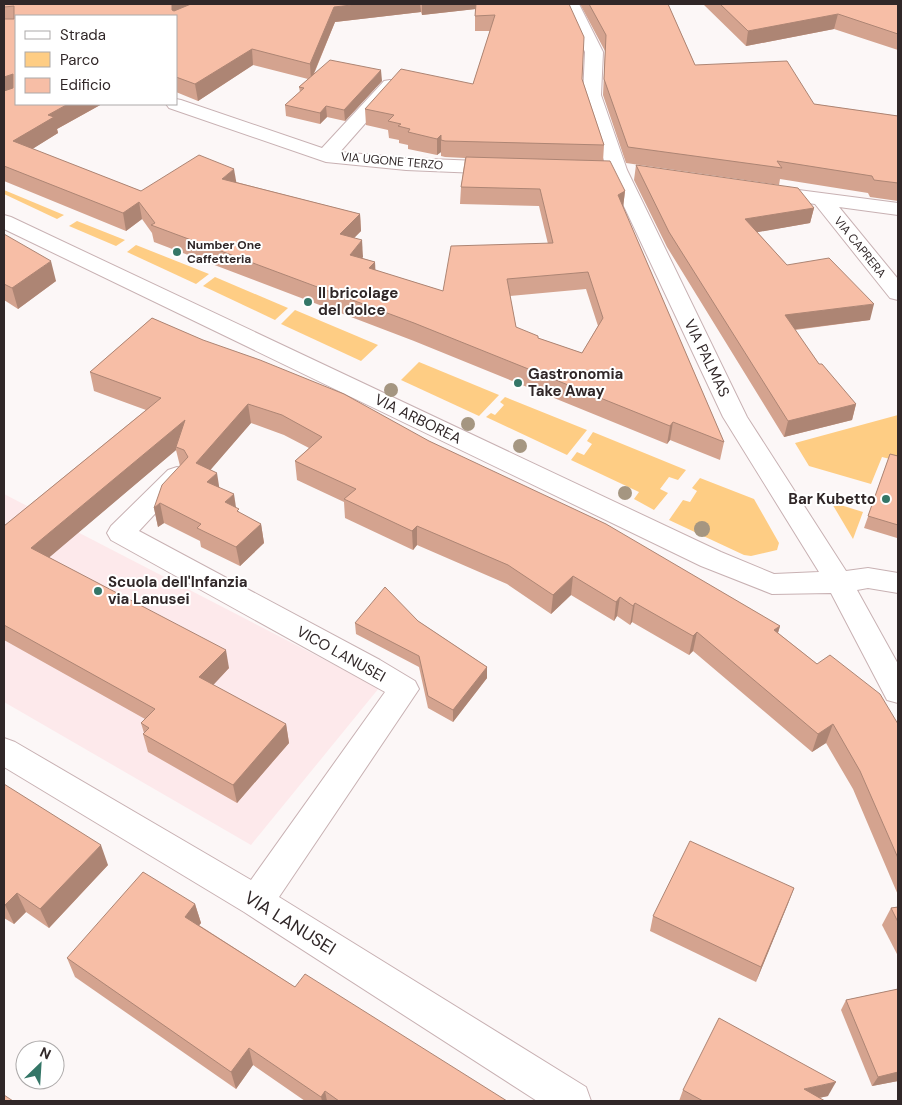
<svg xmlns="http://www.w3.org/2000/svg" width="902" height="1105" font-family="'DM Sans',sans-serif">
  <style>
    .built { fill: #fde9eb }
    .green { fill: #fecd84 }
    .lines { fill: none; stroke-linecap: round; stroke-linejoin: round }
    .minor-casing { stroke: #c8b1b3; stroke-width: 2 }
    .minor { fill: #fff; fill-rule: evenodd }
    .tree { fill: #a59681 }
    .wall { fill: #d4a38f; fill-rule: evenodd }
    .shaded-wall { fill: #ad8574 }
    .building { fill: #f7bea6; stroke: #ad8574; fill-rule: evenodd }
    .poi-dot { fill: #347667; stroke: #fff; stroke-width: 2 }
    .labels { text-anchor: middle; stroke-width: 4; stroke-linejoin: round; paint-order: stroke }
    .far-street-label { font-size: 12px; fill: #302728; stroke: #fff }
    .far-poi-label { font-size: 12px; font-weight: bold; fill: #302728; stroke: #fff; text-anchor: start }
    .poi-label { font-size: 15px; font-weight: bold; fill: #302728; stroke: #fff; text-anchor: start }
    .street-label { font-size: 15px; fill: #302728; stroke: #fff }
    .near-street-label { font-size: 18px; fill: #302728; stroke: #fff }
  </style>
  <rect width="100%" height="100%" fill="#fcf7f7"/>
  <path class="built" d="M 4,494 L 379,688 L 251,845 L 4,702 Z"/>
  <g class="green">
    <path d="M 4,190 L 64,215 L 57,219 L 4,194 Z"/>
    <path d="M 77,221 L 125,240 L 116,246 L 69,226 Z"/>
    <path d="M 136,245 L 209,274 L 196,284 L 127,252 Z"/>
    <path d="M 215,277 L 288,308 L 275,320 L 203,286 Z"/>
    <path d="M 295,310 L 378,345 L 361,361 L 281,324 Z"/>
    <path d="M 419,362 L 499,395 L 479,416 L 401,380 Z"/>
    <path d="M 505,397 L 587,430 L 567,455 L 486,417 L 491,413 L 495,415 L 504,405 L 500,402 Z"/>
    <path d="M 898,415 L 898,461 L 882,457 L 871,484 L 809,466 L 795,443 Z"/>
    <path d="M 593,432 L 686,470 L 678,480 L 669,477 L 660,489 L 668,493 L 654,510 L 634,499 L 639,492 L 571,460 L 577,452 L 584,455 L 592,444 L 587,441 Z"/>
    <path d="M 700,478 L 754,499 L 779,543 L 777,550 L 751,556 L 744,555 L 669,520 L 683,500 L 690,502 L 697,491 L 692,488 Z"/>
    <path d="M 831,502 L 863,512 L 853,539 Z"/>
  </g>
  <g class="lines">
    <g class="minor-casing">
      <g id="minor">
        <path d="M 563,4 L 579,4 L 603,52 L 601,95 L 627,170 L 747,417 L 846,571 L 868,568 L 898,573 L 898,593 L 868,588 L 857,590 L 898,664 L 898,703 L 887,700 L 831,593 L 772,594 L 701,566 L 4,229 L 4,215 L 11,217 L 721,552 L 774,574 L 819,572 L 723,417 L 607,170 L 583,95 L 585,52 Z"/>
        <path d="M 390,80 L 396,81 L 399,85 L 340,152 L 406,158 L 502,162 L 509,164 L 512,168 L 509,172 L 502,174 L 406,170 L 326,162 L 169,108 L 166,104 L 176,104 L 176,99 L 181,100 L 322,148 L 384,81 Z"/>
        <path d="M 768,186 L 898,203 L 898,215 L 839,207 L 898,279 L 898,300 L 890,298 L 815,204 L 761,196 L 758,192 L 761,188 Z"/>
        <path d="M 177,467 L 186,470 L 190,476 L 139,531 L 380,660 L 415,681 L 419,689 L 279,897 L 586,1087 L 591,1101 L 537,1101 L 244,912 L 4,767 L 4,738 L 15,742 L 251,880 L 385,692 L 111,540 L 107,533 L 111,526 L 168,470 Z"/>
      </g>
    </g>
    <use href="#minor" class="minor"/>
  </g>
  <g class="tree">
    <circle cx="391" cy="390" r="7"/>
    <circle cx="468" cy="424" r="7"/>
    <circle cx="520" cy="446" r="7"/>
    <circle cx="625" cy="493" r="7"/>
    <circle cx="702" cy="529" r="8"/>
  </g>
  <g class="wall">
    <path d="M 4,4 L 569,4 L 582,79 L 604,145 L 603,161 L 625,191 L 623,207 L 724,442 L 720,460 L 670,440 L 667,444 L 414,341 L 154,242 L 152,233 L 142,219 L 126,231 L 4,181 ZM 475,9 L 475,31 L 490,31 L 473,84 L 365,109 L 366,125 L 388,130 L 389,138 L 399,140 L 399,143 L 408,145 L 408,149 L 437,155 L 441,152 L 441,156 L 445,157 L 465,158 L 461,187 L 460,204 L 539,206 L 548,244 L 443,291 L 375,270 L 375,262 L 362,258 L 363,257 L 354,238 L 361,231 L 360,214 L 236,182 L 141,191 L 32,149 L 58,133 L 57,129 L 102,104 L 16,104 L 176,16 L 176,92 L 198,101 L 253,65 L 308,79 L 299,87 L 300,92 L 285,105 L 286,116 L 320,124 L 327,117 L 345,121 L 382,81 L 314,74 L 335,22 L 421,12 L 422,15 ZM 586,289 L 598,326 L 582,353 L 538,338 L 516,327 L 510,296 Z"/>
    <path d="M 580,4 L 668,4 L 695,65 L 814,104 L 898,116 L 898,201 L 870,197 L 868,193 L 780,179 L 779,185 L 626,163 L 603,95 L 605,51 Z"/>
    <path d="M 703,4 L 898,4 L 898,50 L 834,29 L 746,46 Z"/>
    <path d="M 636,165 L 814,208 L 810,223 L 757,232 L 787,265 L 870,320 L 795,330 L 819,364 L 856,404 L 852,420 L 784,437 L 667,247 L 634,180 Z"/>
    <path d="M 4,234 L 56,281 L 18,309 L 4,300 Z"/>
    <path d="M 152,318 L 429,441 L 780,626 L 778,633 L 817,664 L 898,724 L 898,895 L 853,789 L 826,743 L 812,752 L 693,651 L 689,655 L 632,622 L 630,625 L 617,616 L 614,621 L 571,595 L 551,614 L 507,584 L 417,545 L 413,550 L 345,518 L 344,502 L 297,480 L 295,461 L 309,448 L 284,435 L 251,423 L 210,470 L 219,488 L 240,513 L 261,524 L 264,543 L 240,566 L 201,547 L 200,541 L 164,523 L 158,527 L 154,508 L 180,466 L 176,450 L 49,557 L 229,668 L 213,685 L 286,724 L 289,743 L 237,803 L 148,752 L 143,734 L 144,733 L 141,723 L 145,719 L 4,640 L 4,526 L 146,410 L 94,391 L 90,372 Z"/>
    <path d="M 890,454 L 898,456 L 898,533 L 897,538 L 864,528 Z"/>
    <path d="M 418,621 L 487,667 L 487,678 L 453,722 L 428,708 L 419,667 L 356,634 L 355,623 Z"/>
    <path d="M 4,784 L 108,865 L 49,928 L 26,912 L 14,924 L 4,918 Z"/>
    <path d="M 794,888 L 756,982 L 650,931 L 653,916 Z"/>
    <path d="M 195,904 L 201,923 L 199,925 L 295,987 L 507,1101 L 305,1101 L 253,1065 L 236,1089 L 75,977 L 67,958 Z"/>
    <path d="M 898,907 L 898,956 L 882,925 L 891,908 Z"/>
    <path d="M 898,989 L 898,1081 L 872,1086 L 841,1010 L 846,1000 Z"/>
    <path d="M 683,1090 L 828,1096 L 819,1098 L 825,1101 L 679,1101 Z"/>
  </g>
  <g class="shaded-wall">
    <path d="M 167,4 L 193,4 L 174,16 Z"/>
    <path d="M 360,4 L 420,4 L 421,12 L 335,22 L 311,80 L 310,64 L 334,7 Z"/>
    <path d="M 422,4 L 476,4 L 476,9 L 422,15 Z"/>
    <path d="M 838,14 L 834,29 L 746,46 L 748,31 Z"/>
    <path d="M 252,49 L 253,65 L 198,101 L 195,84 Z"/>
    <path d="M 381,70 L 382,81 L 345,121 L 344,110 Z"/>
    <path d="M 13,74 L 16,90 L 4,94 L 4,77 Z"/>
    <path d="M 68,104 L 102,104 L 57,129 L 58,133 L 18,158 L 13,141 L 48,115 Z"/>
    <path d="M 326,106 L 327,117 L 320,124 L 320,113 Z"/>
    <path d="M 441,135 L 441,152 L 437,155 L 437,139 Z"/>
    <path d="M 234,169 L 237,186 L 222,179 Z"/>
    <path d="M 625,191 L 623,208 L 618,195 Z"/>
    <path d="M 139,202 L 142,219 L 126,231 L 123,213 Z"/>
    <path d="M 814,208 L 810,223 L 742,235 L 745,219 Z"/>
    <path d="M 360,214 L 361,231 L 341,251 L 340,234 Z"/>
    <path d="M 362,240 L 363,257 L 351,272 L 350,255 Z"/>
    <path d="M 51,261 L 56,281 L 18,309 L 12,288 Z"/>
    <path d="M 375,262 L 376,280 L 369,268 Z"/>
    <path d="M 874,304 L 870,320 L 781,331 L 785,315 Z"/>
    <path d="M 248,404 L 251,423 L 200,482 L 196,463 Z"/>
    <path d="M 856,404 L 852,420 L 784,437 L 788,421 Z"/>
    <path d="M 185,420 L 176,447 L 176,450 L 38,567 L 31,548 Z"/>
    <path d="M 673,422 L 670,440 L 667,444 L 670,426 Z"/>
    <path d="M 217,473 L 220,492 L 207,482 Z"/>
    <path d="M 234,494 L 237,514 L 225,502 Z"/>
    <path d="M 160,503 L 164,523 L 158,527 L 154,508 Z"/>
    <path d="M 261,524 L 264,543 L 240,566 L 236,547 Z"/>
    <path d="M 417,526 L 417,545 L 413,550 L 412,531 Z"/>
    <path d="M 573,576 L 571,595 L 551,614 L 553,595 Z"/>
    <path d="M 620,597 L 617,616 L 614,621 L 616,602 Z"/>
    <path d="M 635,603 L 632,622 L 630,625 L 633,606 Z"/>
    <path d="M 780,626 L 774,645 L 774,630 Z"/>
    <path d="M 697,632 L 693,651 L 689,655 L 693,636 Z"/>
    <path d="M 226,650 L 229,668 L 203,696 L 199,677 Z"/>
    <path d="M 487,667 L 487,678 L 453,722 L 453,710 Z"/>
    <path d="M 286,724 L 289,743 L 237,803 L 233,785 Z"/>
    <path d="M 833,724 L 826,743 L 812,752 L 818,734 Z"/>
    <path d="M 101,845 L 108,865 L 49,928 L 40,909 Z"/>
    <path d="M 794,888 L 788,904 L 756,982 L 761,967 Z"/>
    <path d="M 17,893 L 26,912 L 14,924 L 5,905 Z"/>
    <path d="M 195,904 L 201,923 L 191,936 L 185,917 Z"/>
    <path d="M 249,1048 L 253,1065 L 236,1089 L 231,1072 Z"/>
    <path d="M 898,1072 L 898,1081 L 872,1086 L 878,1077 Z"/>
    <path d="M 836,1082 L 828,1096 L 804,1101 L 804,1089 Z"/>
    <path d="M 325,1091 L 327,1101 L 322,1101 L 321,1097 Z"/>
  </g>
  <g class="building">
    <path d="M 4,4 L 172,4 L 172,10 L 174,11 L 191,4 L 360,4 L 334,7 L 310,64 L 252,49 L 195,84 L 176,77 L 176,16 L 16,16 L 16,104 L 68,104 L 48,115 L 54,117 L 13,141 L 141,191 L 199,155 L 234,169 L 222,179 L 360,214 L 340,234 L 362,240 L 350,255 L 375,262 L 369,268 L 443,291 L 451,246 L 553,243 L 540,189 L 461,187 L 466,157 L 610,161 L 625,191 L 618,195 L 724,442 L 673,422 L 670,426 L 414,323 L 151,225 L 155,223 L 139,202 L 123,213 L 4,166 L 4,91 L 13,88 L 13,74 L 4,77 L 4,19 L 14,19 L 14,6 L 4,7 ZM 588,272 L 603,318 L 582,353 L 538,338 L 538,336 L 516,327 L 507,279 Z"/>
    <path d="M 476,4 L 569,4 L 584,37 L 582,79 L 604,145 L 445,141 L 441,140 L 441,135 L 437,139 L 408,132 L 410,129 L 398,126 L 401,124 L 388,121 L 394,115 L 365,109 L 401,69 L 473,84 L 495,15 L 475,16 Z"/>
    <path d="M 589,4 L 668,4 L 695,65 L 787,61 L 814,104 L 898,116 L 898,183 L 874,180 L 872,176 L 777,161 L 782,168 L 628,147 L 604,79 L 606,35 Z"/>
    <path d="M 720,4 L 898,4 L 898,34 L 838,14 L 748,31 Z"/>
    <path d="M 330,60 L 381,70 L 344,110 L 326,106 L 320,113 L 285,105 L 304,88 L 299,87 Z"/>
    <path d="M 636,165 L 798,188 L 814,208 L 745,219 L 787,265 L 829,258 L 874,304 L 785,315 L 819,364 L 822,364 L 856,404 L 788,421 L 669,232 Z"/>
    <path d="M 4,234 L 51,261 L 12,288 L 4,284 Z"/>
    <path d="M 152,318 L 203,340 L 260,360 L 344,394 L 429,441 L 606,524 L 780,626 L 774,630 L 817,664 L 830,655 L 880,694 L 898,724 L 898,858 L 860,771 L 833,724 L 818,734 L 697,632 L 693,636 L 635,603 L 633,606 L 620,597 L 616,602 L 573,576 L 553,595 L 508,565 L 417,526 L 412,531 L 344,499 L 356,489 L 295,461 L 322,437 L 282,415 L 248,404 L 196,463 L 217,473 L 207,482 L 234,494 L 225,502 L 239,509 L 237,511 L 261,524 L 236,547 L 197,528 L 201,524 L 160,503 L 154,508 L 162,485 L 188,457 L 184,450 L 176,447 L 185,420 L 31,548 L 226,650 L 199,677 L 286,724 L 233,785 L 143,734 L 149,728 L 141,723 L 155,709 L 4,625 L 4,526 L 161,398 L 90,372 Z"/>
    <path d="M 890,454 L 898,456 L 898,525 L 868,516 Z"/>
    <path d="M 385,587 L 418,621 L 487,667 L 453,710 L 428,696 L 419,656 L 355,623 Z"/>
    <path d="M 4,784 L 101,845 L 40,909 L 17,893 L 5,905 L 4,905 Z"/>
    <path d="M 690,841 L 794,888 L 761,967 L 653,916 Z"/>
    <path d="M 143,872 L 195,904 L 185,917 L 295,987 L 305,974 L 507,1101 L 339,1101 L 325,1091 L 321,1097 L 249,1048 L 231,1072 L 67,958 Z"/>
    <path d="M 898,907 L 898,922 L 891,908 Z"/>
    <path d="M 898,989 L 898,1072 L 878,1077 L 846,1000 Z"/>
    <path d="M 719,1018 L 836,1082 L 804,1089 L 825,1101 L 703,1101 L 683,1090 Z"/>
    <path d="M 4,1095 L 13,1101 L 4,1101 Z"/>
  </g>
  <g class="poi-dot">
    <circle cx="177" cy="252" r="5"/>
    <circle cx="308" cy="302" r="5"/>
    <circle cx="518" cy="383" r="5"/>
    <circle cx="886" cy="499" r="5"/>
    <circle cx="98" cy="591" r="5"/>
  </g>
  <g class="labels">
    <g class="far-street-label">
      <text transform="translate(392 161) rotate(5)" y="4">VIA UGONE TERZO</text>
      <text transform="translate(860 247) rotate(51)" y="4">VIA CAPRERA</text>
    </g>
    <g class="far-poi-label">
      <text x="187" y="249">Number One<tspan x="187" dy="14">Caffetteria</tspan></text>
    </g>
    <g class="poi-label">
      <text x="318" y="298">Il bricolage<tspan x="318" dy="17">del dolce</tspan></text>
      <text x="528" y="379">Gastronomia<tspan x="528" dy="17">Take Away</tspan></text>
      <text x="876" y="504" text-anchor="end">Bar Kubetto</text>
      <text x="108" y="587">Scuola dell'Infanzia<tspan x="108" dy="17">via Lanusei</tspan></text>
    </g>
    <g class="street-label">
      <text transform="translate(707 358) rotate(64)" y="5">VIA PALMAS</text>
      <text transform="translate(418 419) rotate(26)" y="5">VIA ARBOREA</text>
      <text transform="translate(341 654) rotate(29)" y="5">VICO LANUSEI</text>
    </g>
    <g class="near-street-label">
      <text transform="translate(290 923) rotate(32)" y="6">VIA LANUSEI</text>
    </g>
  </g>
  <rect width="902" height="1105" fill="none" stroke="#302728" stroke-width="10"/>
  <rect x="15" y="15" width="162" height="90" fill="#ffffff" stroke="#aca9a9"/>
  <rect x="25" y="31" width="25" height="8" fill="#ffffff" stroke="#aca9a9"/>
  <text x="60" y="40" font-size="15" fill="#302728">Strada</text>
  <rect x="25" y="52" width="25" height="15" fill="#fecd84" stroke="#aca9a9"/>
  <text x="60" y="65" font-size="15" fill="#302728">Parco</text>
  <rect x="25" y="78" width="25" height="15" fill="#f7bea6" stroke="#aca9a9"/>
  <text x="60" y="90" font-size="15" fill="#302728">Edificio</text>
  <g transform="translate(40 1065) rotate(25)"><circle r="24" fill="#ffffff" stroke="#aca9a9"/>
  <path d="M0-4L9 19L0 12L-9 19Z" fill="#347667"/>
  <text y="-8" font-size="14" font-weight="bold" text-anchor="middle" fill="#302728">N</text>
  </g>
</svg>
